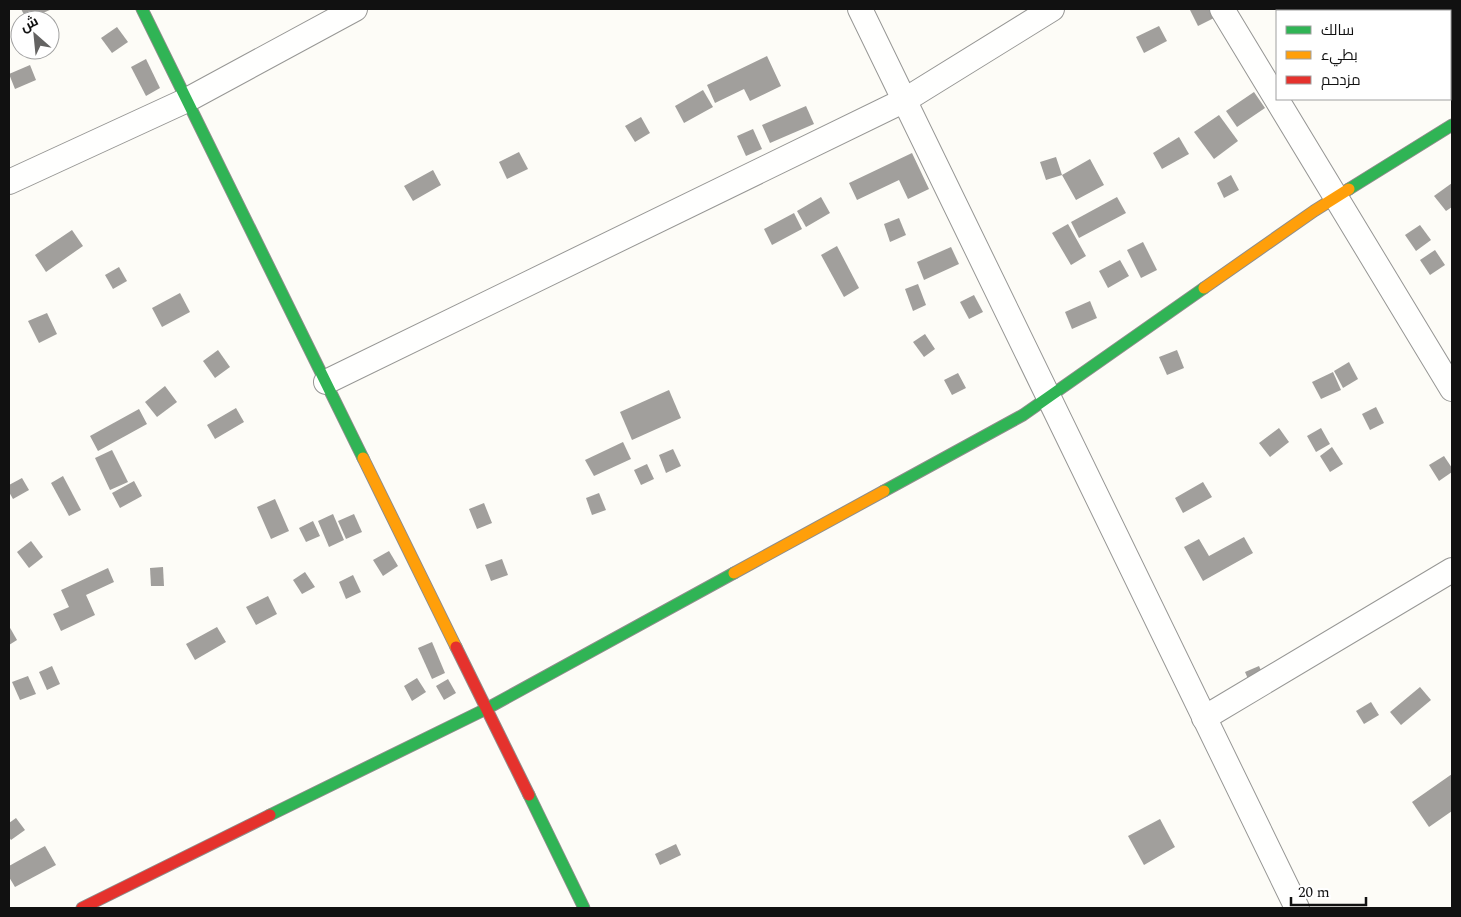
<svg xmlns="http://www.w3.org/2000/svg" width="1461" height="917" font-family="Spectral,Cairo,serif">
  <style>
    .building { fill: #a19f9c }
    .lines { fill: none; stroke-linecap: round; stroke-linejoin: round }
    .street-casing { stroke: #979795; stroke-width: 26 }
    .fast-casing { stroke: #8e8d8b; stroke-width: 13 }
    .slow-casing { stroke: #8e8d8b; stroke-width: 13 }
    .jam-casing { stroke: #8e8d8b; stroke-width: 13 }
    .street { stroke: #fffffe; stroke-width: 24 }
    .fast { stroke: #30b455; stroke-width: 11 }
    .slow { stroke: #ff9f0a; stroke-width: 11 }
    .jam { stroke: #e5322d; stroke-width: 11 }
  </style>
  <rect width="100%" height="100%" fill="#fdfcf7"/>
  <g class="building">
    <path d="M 21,9 L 52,9 L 27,20 Z"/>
    <path d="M 1193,9 L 1212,9 L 1216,17 L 1198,26 L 1190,10 Z"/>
    <path d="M 1159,26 L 1167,41 L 1144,53 L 1136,37 Z"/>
    <path d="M 117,27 L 128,42 L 112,53 L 101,38 Z"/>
    <path d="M 767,56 L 781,86 L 750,101 L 744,89 L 715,103 L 707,85 Z"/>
    <path d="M 146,59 L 160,88 L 146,96 L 131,67 Z"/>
    <path d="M 30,65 L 36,80 L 15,89 L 9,74 Z"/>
    <path d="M 703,90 L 713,107 L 684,123 L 675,106 Z"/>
    <path d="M 1254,92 L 1265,108 L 1237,127 L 1226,111 Z"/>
    <path d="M 806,106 L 814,124 L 770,143 L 762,125 Z"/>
    <path d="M 1219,115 L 1238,141 L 1214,159 L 1194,132 Z"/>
    <path d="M 641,117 L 650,133 L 635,142 L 625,126 Z"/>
    <path d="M 753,129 L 762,149 L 746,156 L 737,136 Z"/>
    <path d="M 1179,137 L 1189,154 L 1162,169 L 1153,153 Z"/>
    <path d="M 519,152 L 528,169 L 507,179 L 499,162 Z"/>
    <path d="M 912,153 L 929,189 L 908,199 L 899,180 L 857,200 L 849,183 Z"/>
    <path d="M 1056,157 L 1062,175 L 1090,159 L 1104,185 L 1076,200 L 1062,175 L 1046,180 L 1040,162 Z"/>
    <path d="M 433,170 L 441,185 L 413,201 L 404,186 Z"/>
    <path d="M 1231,175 L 1239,190 L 1224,198 L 1217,183 Z"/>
    <path d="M 1452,183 L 1452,207 L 1446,211 L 1434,196 Z"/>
    <path d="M 821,197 L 830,213 L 806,227 L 797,211 Z"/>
    <path d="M 1117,197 L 1126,213 L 1079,238 L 1071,222 Z"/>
    <path d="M 794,213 L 802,229 L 772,245 L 764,229 Z"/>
    <path d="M 899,218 L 906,235 L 890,242 L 884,224 Z"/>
    <path d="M 1068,224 L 1086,256 L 1071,265 L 1052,233 Z"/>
    <path d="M 1420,225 L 1431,240 L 1416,251 L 1405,235 Z"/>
    <path d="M 72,230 L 83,246 L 46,272 L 35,255 Z"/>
    <path d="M 1143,242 L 1157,270 L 1141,278 L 1127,250 Z"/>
    <path d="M 837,246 L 859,288 L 844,297 L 821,255 Z"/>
    <path d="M 951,247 L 959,264 L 924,280 L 917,262 Z"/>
    <path d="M 1435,250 L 1445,265 L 1430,275 L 1420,260 Z"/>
    <path d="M 1120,260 L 1129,276 L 1108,288 L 1099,271 Z"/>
    <path d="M 119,267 L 127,281 L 113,289 L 105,275 Z"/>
    <path d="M 918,284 L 926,305 L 913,311 L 905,289 Z"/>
    <path d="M 180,293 L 190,312 L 162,327 L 152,308 Z"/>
    <path d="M 974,295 L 983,312 L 969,319 L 960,302 Z"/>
    <path d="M 1090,301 L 1097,318 L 1072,329 L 1065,312 Z"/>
    <path d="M 47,313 L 57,334 L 39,343 L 28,321 Z"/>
    <path d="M 925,334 L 935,349 L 924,357 L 913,342 Z"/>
    <path d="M 218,350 L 230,367 L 215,378 L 203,361 Z"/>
    <path d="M 1177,350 L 1184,368 L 1167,375 L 1159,357 Z"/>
    <path d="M 1349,362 L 1358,379 L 1343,388 L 1334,371 Z"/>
    <path d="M 1333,372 L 1341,390 L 1321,399 L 1312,382 Z"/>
    <path d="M 958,373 L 966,388 L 952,395 L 944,380 Z"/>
    <path d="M 165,386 L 177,402 L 157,417 L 145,402 Z"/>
    <path d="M 669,390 L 681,418 L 632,440 L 620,412 Z"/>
    <path d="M 1376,407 L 1384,423 L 1370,430 L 1362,414 Z"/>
    <path d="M 236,408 L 244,422 L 215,439 L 207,425 Z"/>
    <path d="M 139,409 L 147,424 L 98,451 L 90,436 Z"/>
    <path d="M 1279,428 L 1289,442 L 1270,457 L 1259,443 Z"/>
    <path d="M 1321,428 L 1330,444 L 1316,452 L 1307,436 Z"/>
    <path d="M 623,442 L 631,459 L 594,476 L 585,460 Z"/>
    <path d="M 1332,447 L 1343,464 L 1330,472 L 1320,456 Z"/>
    <path d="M 673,449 L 681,466 L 666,473 L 659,455 Z"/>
    <path d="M 112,450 L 128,482 L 110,490 L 95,458 Z"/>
    <path d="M 1444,456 L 1452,468 L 1452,472 L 1439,481 L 1429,465 Z"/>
    <path d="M 647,464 L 654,479 L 641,485 L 634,470 Z"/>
    <path d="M 63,476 L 81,510 L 69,516 L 51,483 Z"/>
    <path d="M 22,478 L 29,490 L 13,499 L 9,492 L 9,485 Z"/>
    <path d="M 134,481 L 142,496 L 120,508 L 112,493 Z"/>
    <path d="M 1203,482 L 1212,497 L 1183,513 L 1175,498 Z"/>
    <path d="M 599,493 L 606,510 L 592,515 L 586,498 Z"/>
    <path d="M 275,499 L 289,531 L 271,539 L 257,507 Z"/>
    <path d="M 484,503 L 492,523 L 477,529 L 469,509 Z"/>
    <path d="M 333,514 L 344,540 L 329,547 L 318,521 Z"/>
    <path d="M 354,514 L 362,532 L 346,539 L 338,521 Z"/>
    <path d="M 313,521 L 320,536 L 306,542 L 299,528 Z"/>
    <path d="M 1244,537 L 1253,553 L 1203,581 L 1184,547 L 1199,539 L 1209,556 Z"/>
    <path d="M 31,541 L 43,557 L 29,568 L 17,552 Z"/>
    <path d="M 389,551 L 398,566 L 383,576 L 373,560 Z"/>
    <path d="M 502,559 L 508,575 L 491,581 L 485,565 Z"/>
    <path d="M 163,567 L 164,586 L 151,586 L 150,568 Z"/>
    <path d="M 108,568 L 114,582 L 86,595 L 95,615 L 61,631 L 53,614 L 69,607 L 61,590 Z"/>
    <path d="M 305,572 L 315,587 L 302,594 L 293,580 Z"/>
    <path d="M 353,575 L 361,592 L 346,599 L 339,582 Z"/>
    <path d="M 268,596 L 277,614 L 256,625 L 246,607 Z"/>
    <path d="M 9,626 L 17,640 L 9,645 Z"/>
    <path d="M 217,627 L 226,642 L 195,660 L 186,644 Z"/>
    <path d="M 432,642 L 445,673 L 432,679 L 418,648 Z"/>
    <path d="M 52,666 L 60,684 L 47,690 L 39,672 Z"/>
    <path d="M 1259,666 L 1266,681 L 1252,688 L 1245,672 Z"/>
    <path d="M 28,676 L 36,694 L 20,700 L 12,682 Z"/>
    <path d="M 417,678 L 426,692 L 412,701 L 404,686 Z"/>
    <path d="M 448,679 L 456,693 L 444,700 L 436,686 Z"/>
    <path d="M 1420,687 L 1431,700 L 1401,725 L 1390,712 Z"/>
    <path d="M 1371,702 L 1379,715 L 1364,724 L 1356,711 Z"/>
    <path d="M 1452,774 L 1452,811 L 1429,827 L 1412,802 Z"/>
    <path d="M 16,818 L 25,830 L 11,840 L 9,837 L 9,823 Z"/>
    <path d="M 1160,819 L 1175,847 L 1144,865 L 1128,836 Z"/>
    <path d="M 676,844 L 681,855 L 660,865 L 655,854 Z"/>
    <path d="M 45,846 L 56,865 L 15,887 L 9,877 L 9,866 Z"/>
  </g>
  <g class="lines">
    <g class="street-casing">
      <g id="street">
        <path d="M 860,9 L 1297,908"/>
        <path d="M 1222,9 L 1452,389"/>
        <path d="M 9,182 L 187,100 L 355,9"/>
        <path d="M 326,382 L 905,100 L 1052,9"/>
        <path d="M 1204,718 L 1452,570"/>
      </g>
    </g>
    <g class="fast-casing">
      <g id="fast">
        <path d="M 142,9 L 363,458"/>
        <path d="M 1349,189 L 1452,125"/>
        <path d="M 884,491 L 1023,415 L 1204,288"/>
        <path d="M 529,795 L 584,908"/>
        <path d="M 270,815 L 486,709 L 734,573"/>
      </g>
    </g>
    <g class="slow-casing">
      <g id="slow">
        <path d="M 1204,288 L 1314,211 L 1349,189"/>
        <path d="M 363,458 L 456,647"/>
        <path d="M 734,573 L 884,491"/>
      </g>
    </g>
    <g class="jam-casing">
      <g id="jam">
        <path d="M 456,647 L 529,795"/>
        <path d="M 82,908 L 270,815"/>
      </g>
    </g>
    <use href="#street" class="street"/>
    <use href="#fast" class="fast"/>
    <use href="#slow" class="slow"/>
    <use href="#jam" class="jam"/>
  </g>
  <rect width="1461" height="917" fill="none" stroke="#111111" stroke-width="20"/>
  <rect x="1276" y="10" width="175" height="90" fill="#ffffff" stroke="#a0a0a0"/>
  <rect x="1286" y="26" width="25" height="8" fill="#30b455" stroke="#a0a0a0"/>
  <text x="1321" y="35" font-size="15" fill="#111111">سالك</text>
  <rect x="1286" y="51" width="25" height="8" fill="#ff9f0a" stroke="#a0a0a0"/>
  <text x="1321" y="60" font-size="15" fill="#111111">بطيء</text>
  <rect x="1286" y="76" width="25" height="8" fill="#e5322d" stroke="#a0a0a0"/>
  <text x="1321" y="85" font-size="15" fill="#111111">مزدحم</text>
  <g transform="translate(35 35) rotate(333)"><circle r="24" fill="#ffffff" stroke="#a0a0a0"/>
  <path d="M0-4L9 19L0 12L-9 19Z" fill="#646362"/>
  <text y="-8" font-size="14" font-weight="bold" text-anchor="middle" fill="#111111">ش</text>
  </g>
  <path d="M1291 897v8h75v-8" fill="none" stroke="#111111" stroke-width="2.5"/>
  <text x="1298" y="897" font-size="15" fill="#111111" stroke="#ffffff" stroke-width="4" paint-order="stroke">20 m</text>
</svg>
